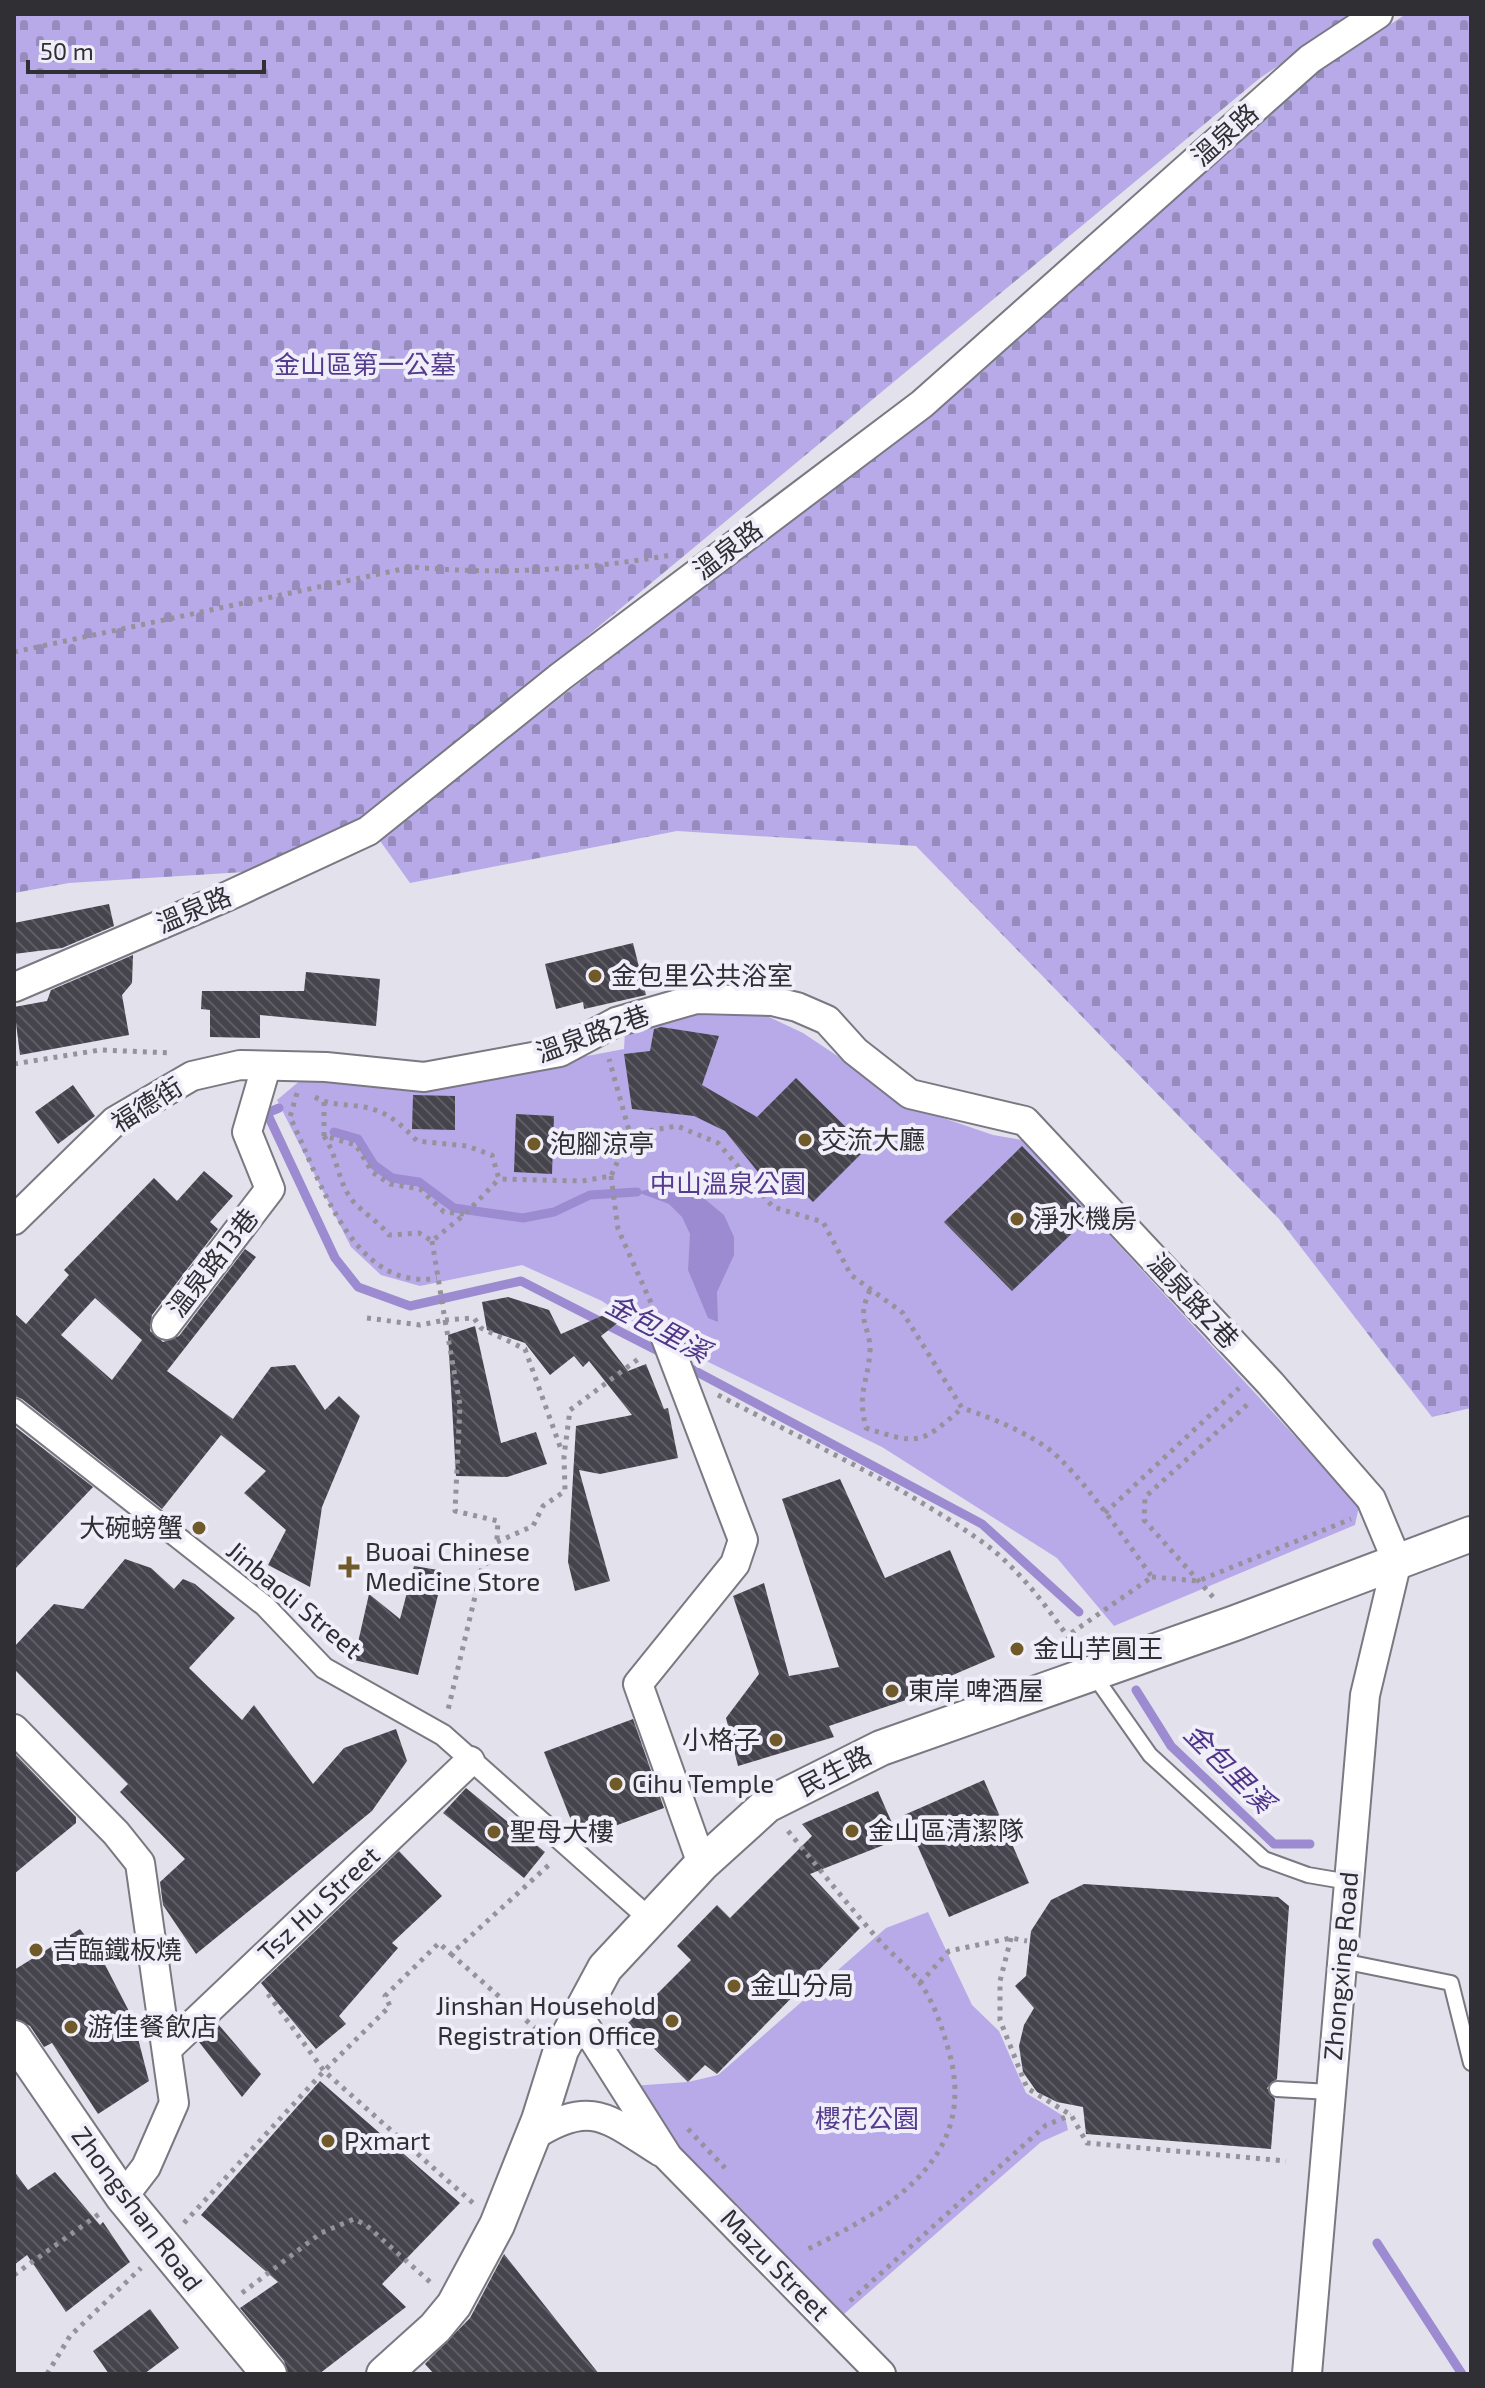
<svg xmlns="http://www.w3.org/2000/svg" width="1485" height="2388" font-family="'Exo 2','Noto Sans TC',sans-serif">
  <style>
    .cemetery { fill: url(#cemetery-stones) }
    .park { fill: #b8aae9 }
    .water { fill: #9c8bd1 }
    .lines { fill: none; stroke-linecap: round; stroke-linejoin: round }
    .stream { stroke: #9c8bd1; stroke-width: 9 }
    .building { fill: url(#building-back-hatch); fill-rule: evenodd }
    .service-casing { stroke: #7a7881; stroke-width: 18 }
    .pedestrian-casing { stroke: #7a7881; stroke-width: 24 }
    .minor-casing { stroke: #7a7881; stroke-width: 32 }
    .tertiary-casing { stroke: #7a7881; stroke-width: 38 }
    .path { stroke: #94929a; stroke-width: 5; stroke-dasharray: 4 6; stroke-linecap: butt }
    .service { stroke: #fff; stroke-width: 14 }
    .pedestrian { stroke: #fff; stroke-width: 20 }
    .minor { stroke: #fff; stroke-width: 28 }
    .tertiary { stroke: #fff; stroke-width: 34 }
    .poi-dot { fill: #705a2a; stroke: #f0eef9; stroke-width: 3 }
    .labels { text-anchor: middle; stroke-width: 8; stroke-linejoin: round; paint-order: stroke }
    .street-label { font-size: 26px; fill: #302f33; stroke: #f0eef9 }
    .park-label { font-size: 26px; fill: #553b8e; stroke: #f0eef9 }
    .poi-label { font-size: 26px; fill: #302f33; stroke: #f0eef9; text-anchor: start }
    .water-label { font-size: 28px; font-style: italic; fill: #503689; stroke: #f0eef9 }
  </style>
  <defs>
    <pattern id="cemetery-stones" width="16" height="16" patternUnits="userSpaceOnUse" patternTransform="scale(2)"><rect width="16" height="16" fill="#b8aae9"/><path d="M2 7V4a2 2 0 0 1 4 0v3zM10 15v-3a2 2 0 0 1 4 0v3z" fill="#968bbd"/></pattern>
    <pattern id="building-back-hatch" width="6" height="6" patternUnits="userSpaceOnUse" patternTransform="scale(2)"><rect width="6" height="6" fill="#45444c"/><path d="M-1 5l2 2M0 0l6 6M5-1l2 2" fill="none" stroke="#5e5d64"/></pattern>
  </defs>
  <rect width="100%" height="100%" fill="#e3e1ec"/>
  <g class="cemetery">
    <path d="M 14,14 L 1356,14 L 1260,78 L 368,818 L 258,871 L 69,883 L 14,893 Z"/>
    <path d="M 1406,14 L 1471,14 L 1471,1408 L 1432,1417 L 1279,1219 L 916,846 L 677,831 L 410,883 L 378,838 L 982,372 L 1290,90 Z"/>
  </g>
  <g class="park">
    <path d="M 691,1015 L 767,1016 L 803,1033 L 917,1109 L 993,1135 L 1022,1140 L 1359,1506 L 1355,1525 L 1114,1626 L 1057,1558 L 882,1447 L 649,1333 L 602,1301 L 522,1265 L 420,1286 L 381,1275 L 351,1247 L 277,1100 L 302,1079 L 465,1079 L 624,1049 L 625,1031 Z"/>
    <path d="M 928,1912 L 972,2005 L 999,2031 L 1026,2093 L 1065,2117 L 1068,2130 L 1041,2142 L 844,2314 L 655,2125 L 631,2086 L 688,2082 L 718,2075 L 886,1928 Z"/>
  </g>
  <path class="water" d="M 683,1181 L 724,1215 L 734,1237 L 734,1255 L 717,1292 L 718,1322 L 708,1318 L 688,1270 L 690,1234 L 682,1217 L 669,1204 L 637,1192 Z"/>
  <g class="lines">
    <g class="stream">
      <path d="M 279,1108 L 267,1113 L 335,1258 L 358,1287 L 410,1306 L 521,1281 L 664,1354"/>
      <path d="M 334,1132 L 358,1139 L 374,1165 L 392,1178 L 419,1182 L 454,1208 L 523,1218 L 554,1212 L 590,1195 L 637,1192"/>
      <path d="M 684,1365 L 982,1524 L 1079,1612"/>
      <path d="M 1136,1690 L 1171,1746 L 1274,1844 L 1310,1844"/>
      <path d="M 1377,2243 L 1462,2374"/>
    </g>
  </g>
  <g class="building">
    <path d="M 109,904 L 114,926 L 62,948 L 14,954 L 14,923 Z"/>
    <path d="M 633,943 L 646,995 L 584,1009 L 583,1002 L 556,1009 L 545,964 Z"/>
    <path d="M 133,955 L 132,983 L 122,995 L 129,1035 L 20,1055 L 14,1007 L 47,1001 L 51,990 Z"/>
    <path d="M 306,972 L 380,979 L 376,1026 L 260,1015 L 260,1038 L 210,1037 L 210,1010 L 201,1009 L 202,991 L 304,991 Z"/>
    <path d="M 661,1027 L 719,1036 L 702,1085 L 757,1117 L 796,1078 L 867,1148 L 813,1202 L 801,1190 L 787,1197 L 762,1177 L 725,1131 L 694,1116 L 632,1109 L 624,1054 L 650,1051 L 654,1029 Z"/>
    <path d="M 73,1085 L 95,1116 L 58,1144 L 35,1112 Z"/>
    <path d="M 413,1095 L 455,1096 L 455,1130 L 412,1129 Z"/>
    <path d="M 516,1114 L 554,1116 L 552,1174 L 514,1172 Z"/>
    <path d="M 1022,1146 L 1090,1216 L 1012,1291 L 944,1222 Z"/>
    <path d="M 204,1171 L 233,1196 L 210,1222 L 218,1229 L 152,1315 L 150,1331 L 163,1342 L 179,1336 L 245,1249 L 256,1257 L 167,1371 L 233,1419 L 271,1367 L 295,1365 L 325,1410 L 339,1396 L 360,1416 L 322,1507 L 310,1587 L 268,1565 L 286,1530 L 244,1493 L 266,1471 L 221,1435 L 162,1509 L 22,1399 L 14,1396 L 14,1313 L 26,1324 L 69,1275 L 64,1270 L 154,1178 L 177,1201 ZM 95,1298 L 142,1340 L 112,1380 L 61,1335 Z"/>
    <path d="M 508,1297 L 549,1310 L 561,1334 L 624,1306 L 629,1314 L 601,1336 L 628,1371 L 646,1364 L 664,1409 L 668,1408 L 678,1458 L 600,1474 L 579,1470 L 610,1581 L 575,1591 L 568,1562 L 576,1426 L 632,1415 L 589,1361 L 583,1367 L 574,1356 L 550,1375 L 525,1343 L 487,1330 L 482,1302 Z"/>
    <path d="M 475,1326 L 501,1443 L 536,1432 L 547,1464 L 507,1477 L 456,1476 L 448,1335 Z"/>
    <path d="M 14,1426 L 93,1487 L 14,1570 Z"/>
    <path d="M 840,1479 L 885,1578 L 950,1550 L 995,1657 L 913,1692 L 915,1697 L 829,1726 L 834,1737 L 738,1766 L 726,1718 L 759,1674 L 733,1596 L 764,1583 L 789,1676 L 839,1667 L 782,1499 Z"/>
    <path d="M 125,1559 L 151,1568 L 174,1589 L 183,1579 L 195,1584 L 235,1618 L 189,1668 L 242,1720 L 254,1705 L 313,1784 L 344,1748 L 396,1729 L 407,1761 L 372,1811 L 196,1954 L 163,1905 L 160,1882 L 185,1859 L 120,1792 L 128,1784 L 14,1669 L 14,1647 L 54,1604 L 83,1609 Z"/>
    <path d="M 414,1566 L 444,1571 L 418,1675 L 354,1660 L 369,1594 L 400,1619 Z"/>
    <path d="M 633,1719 L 664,1808 L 601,1831 L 571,1820 L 544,1752 Z"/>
    <path d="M 14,1753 L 76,1817 L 76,1823 L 14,1874 Z"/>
    <path d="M 984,1780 L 1029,1883 L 949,1917 L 904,1815 Z"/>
    <path d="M 466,1788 L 545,1852 L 524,1878 L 443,1813 Z"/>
    <path d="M 878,1791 L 899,1839 L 810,1874 L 860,1928 L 717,2074 L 705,2065 L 688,2082 L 628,2023 L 691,1960 L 677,1946 L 717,1905 L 730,1918 L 812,1836 L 802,1824 Z"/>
    <path d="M 399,1851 L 442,1896 L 392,1943 L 398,1948 L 339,2016 L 346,2024 L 316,2049 L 261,1983 Z"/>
    <path d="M 1084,1884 L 1278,1897 L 1289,1906 L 1277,2079 L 1267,2088 L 1275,2099 L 1271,2149 L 1086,2134 L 1083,2107 L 1057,2102 L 1037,2092 L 1023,2072 L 1019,2046 L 1024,2025 L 1034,2008 L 1015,1986 L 1026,1976 L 1031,1931 L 1051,1900 Z"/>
    <path d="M 80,1929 L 100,1955 L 133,2019 L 149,2081 L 98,2114 L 52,2043 L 44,2047 L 30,2026 L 14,2018 L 14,1970 Z"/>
    <path d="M 218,2024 L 261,2074 L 242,2097 L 199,2042 Z"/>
    <path d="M 320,2081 L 460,2203 L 382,2284 L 406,2307 L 319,2374 L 288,2374 L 284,2361 L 240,2308 L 278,2282 L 201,2215 Z"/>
    <path d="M 14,2171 L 28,2190 L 55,2172 L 100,2225 L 103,2222 L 130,2262 L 66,2312 L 27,2255 L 14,2265 Z"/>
    <path d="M 504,2254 L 599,2374 L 434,2374 L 425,2364 L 470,2318 Z"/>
    <path d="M 150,2309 L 179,2348 L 144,2374 L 109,2374 L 93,2351 Z"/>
  </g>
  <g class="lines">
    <g class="service-casing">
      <g id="service">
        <path d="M 1093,1674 L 1150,1755 L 1264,1859 L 1308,1875 L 1349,1882"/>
        <path d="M 1342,1961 L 1451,1983 L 1471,2063"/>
        <path d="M 1277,2089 L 1330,2092"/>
      </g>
    </g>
    <g class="pedestrian-casing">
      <path id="pedestrian" d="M 14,1409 L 265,1606 L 324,1668 L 443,1735 L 651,1920"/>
    </g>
    <g class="minor-casing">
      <g id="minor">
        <path d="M 15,987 L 228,896 L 368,831 L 560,677 L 922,404 L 1310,59 L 1378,14"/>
        <path d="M 14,1220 L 115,1121 L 192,1076 L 240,1065 L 326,1067 L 424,1077 L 560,1052 L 616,1022 L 696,999 L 772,1001 L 797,1007 L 827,1020 L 855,1051 L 910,1094 L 1025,1121 L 1270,1383 L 1371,1499 L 1397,1561 L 1365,1695 L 1307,2374"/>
        <path d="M 166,1325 L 270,1189 L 247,1132 L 266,1067"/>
        <path d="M 666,1338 L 743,1540 L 735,1564 L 638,1684 L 702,1864"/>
        <path d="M 14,1729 L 116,1833 L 140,1863 L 174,2103 L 146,2167 L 123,2197"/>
        <path d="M 578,2015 L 668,2157 L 881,2374"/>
        <path d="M 169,2047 L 470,1761"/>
        <path d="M 533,2136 C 592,2098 608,2119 661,2152"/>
      </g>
    </g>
    <g class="tertiary-casing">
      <g id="tertiary">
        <path d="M 14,2038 L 123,2197 L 269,2374"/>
        <path d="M 384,2374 L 435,2328 L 454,2305 L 497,2225 L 539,2120 L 561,2050 L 605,1968 L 702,1864 L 767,1805 L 881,1748 L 1235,1623 L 1471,1534"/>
      </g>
    </g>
    <g class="path">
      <path d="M 14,652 L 412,567 C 498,575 585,570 671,555"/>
      <path d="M 14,1064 L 100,1050 L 172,1053"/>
      <path d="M 297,1093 L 290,1117 C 319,1177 353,1293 437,1278"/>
      <path d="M 315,1097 C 330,1106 348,1104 364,1107 C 387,1111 402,1125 417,1141 L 467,1146 L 492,1155 L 499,1179 L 582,1181 L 611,1176 L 630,1134 L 609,1059"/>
      <path d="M 324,1102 L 324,1136 L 356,1145 L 372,1172 L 390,1184 L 420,1189 L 444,1212 L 464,1214"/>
      <path d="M 630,1134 L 677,1126 L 718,1143 L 773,1207 L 823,1222 L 851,1275 L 903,1313 L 962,1408 C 992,1418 1019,1429 1046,1447 C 1080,1472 1126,1541 1152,1577 L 1067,1636"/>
      <path d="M 324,1136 C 338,1157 337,1180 352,1200 C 363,1213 378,1221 389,1235 L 419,1233 L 432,1241 L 465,1214 L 499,1179"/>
      <path d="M 611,1176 L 618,1229 L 656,1314"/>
      <path d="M 432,1241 L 445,1320 L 474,1318 L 481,1328 L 525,1349 L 562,1452"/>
      <path d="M 870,1290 C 855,1322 871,1326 870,1352 C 867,1387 857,1391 866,1428 C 919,1445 920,1445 962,1408"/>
      <path d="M 367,1318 L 420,1325 L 445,1320 L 460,1405 L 455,1511 L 498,1521 L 496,1556 L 482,1567 L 448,1710"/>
      <path d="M 718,1395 C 806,1441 900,1484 981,1541 C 1019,1568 1049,1609 1074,1646"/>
      <path d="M 1105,1513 L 1239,1388"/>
      <path d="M 497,1542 L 533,1526 L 543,1506 L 565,1491 L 564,1456 L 570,1410 L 641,1357"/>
      <path d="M 1152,1577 L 1198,1581 L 1351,1519"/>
      <path d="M 1213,1597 L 1144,1520 L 1145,1497 L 1249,1403"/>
      <path d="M 788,1831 C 818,1867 847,1904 878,1939 C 891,1954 909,1967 920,1983 C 933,2001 941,2024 947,2045 C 983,2157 890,2209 804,2251"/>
      <path d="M 1011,1938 L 1000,1981 L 1000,2020 L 1027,2088 L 1071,2115 L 1087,2143 L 1286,2161"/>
      <path d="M 451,1954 L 537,2030"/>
      <path d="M 920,1983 L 949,1951 L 1011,1938 L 1027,1941"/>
      <path d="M 268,1994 L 324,2071 L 473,2203"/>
      <path d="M 688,2129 L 725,2168"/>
      <path d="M 184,2223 L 324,2071 L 390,2006 L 385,1996 L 439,1943 L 451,1954 L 551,1863"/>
      <path d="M 14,2275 L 99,2214"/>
      <path d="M 242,2293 L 321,2233 L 354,2219 L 366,2225 L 430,2282"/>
      <path d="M 850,2301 L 1046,2125 L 1071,2115"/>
      <path d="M 47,2374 L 70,2336 L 141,2268"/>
    </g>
    <use href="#service" class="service"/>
    <use href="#pedestrian" class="pedestrian"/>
    <use href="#minor" class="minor"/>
    <use href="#tertiary" class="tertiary"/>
  </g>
  <g class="poi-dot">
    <circle cx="595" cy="976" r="8"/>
    <circle cx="805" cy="1140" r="8"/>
    <circle cx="534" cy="1144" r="8"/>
    <circle cx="1017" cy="1219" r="8"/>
    <circle cx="199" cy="1528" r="8"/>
    <path d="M345 1555h8v8h8v8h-8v8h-8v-8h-8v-8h8z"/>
    <circle cx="1017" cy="1649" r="8"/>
    <circle cx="892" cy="1691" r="8"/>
    <circle cx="776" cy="1740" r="8"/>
    <circle cx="616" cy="1784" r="8"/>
    <circle cx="852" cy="1831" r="8"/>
    <circle cx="494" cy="1832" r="8"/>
    <circle cx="36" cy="1950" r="8"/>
    <circle cx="734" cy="1986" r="8"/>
    <circle cx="672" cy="2021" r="8"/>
    <circle cx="71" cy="2027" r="8"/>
    <circle cx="328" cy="2141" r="8"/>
  </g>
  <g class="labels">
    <g class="street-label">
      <text transform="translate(1225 135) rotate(-42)" y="9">溫泉路</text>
      <text transform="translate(728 550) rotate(-37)" y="9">溫泉路</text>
      <text transform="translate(194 910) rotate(-23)" y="9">溫泉路</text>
      <text transform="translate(593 1034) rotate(-20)" y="9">溫泉路2巷</text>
      <text transform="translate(147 1105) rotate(-32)" y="9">福德街</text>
      <text transform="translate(213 1263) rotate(-52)" y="9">溫泉路13巷</text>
      <text transform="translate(1193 1301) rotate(47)" y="9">溫泉路2巷</text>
      <text transform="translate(294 1600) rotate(40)" y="9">Jinbaoli Street</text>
      <text transform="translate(835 1771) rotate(-27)" y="9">民生路</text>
      <text transform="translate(319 1904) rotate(-43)" y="9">Tsz Hu Street</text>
      <text transform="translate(1341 1966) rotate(-85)" y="9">Zhongxing Road</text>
      <text transform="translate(137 2209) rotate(53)" y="9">Zhongshan Road</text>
      <text transform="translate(775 2265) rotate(46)" y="9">Mazu Street</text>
    </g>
    <g class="park-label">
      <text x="365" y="374">金山區第一公墓</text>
      <text x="728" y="1193">中山溫泉公園</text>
      <text x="867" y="2128">櫻花公園</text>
    </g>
    <g class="poi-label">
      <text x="611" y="985">金包里公共浴室</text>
      <text x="821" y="1149">交流大廳</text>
      <text x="550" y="1153">泡腳涼亭</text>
      <text x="1033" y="1228">淨水機房</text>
      <text x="183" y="1537" text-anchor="end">大碗螃蟹</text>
      <text x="365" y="1561">Buoai Chinese<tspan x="365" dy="30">Medicine Store</tspan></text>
      <text x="1033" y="1658">金山芋圓王</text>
      <text x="908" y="1700">東岸 啤酒屋</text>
      <text x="760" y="1749" text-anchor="end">小格子</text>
      <text x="632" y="1793">Cihu Temple</text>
      <text x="868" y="1840">金山區清潔隊</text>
      <text x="510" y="1841">聖母大樓</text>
      <text x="52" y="1959">吉臨鐵板燒</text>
      <text x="750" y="1995">金山分局</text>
      <text x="656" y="2015" text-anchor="end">Jinshan Household<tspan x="656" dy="30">Registration Office</tspan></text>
      <text x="87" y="2036">游佳餐飲店</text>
      <text x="344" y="2150">Pxmart</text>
    </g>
    <g class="water-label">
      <text transform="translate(658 1328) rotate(28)" y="10">金包里溪</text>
      <text transform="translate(1229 1768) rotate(45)" y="10">金包里溪</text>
    </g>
  </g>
  <rect width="1485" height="2388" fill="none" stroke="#302f33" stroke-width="32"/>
  <path d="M28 60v12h236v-12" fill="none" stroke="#302f33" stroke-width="4"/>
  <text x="40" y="60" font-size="24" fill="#302f33" stroke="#f0eef9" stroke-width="6" paint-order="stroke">50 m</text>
</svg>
